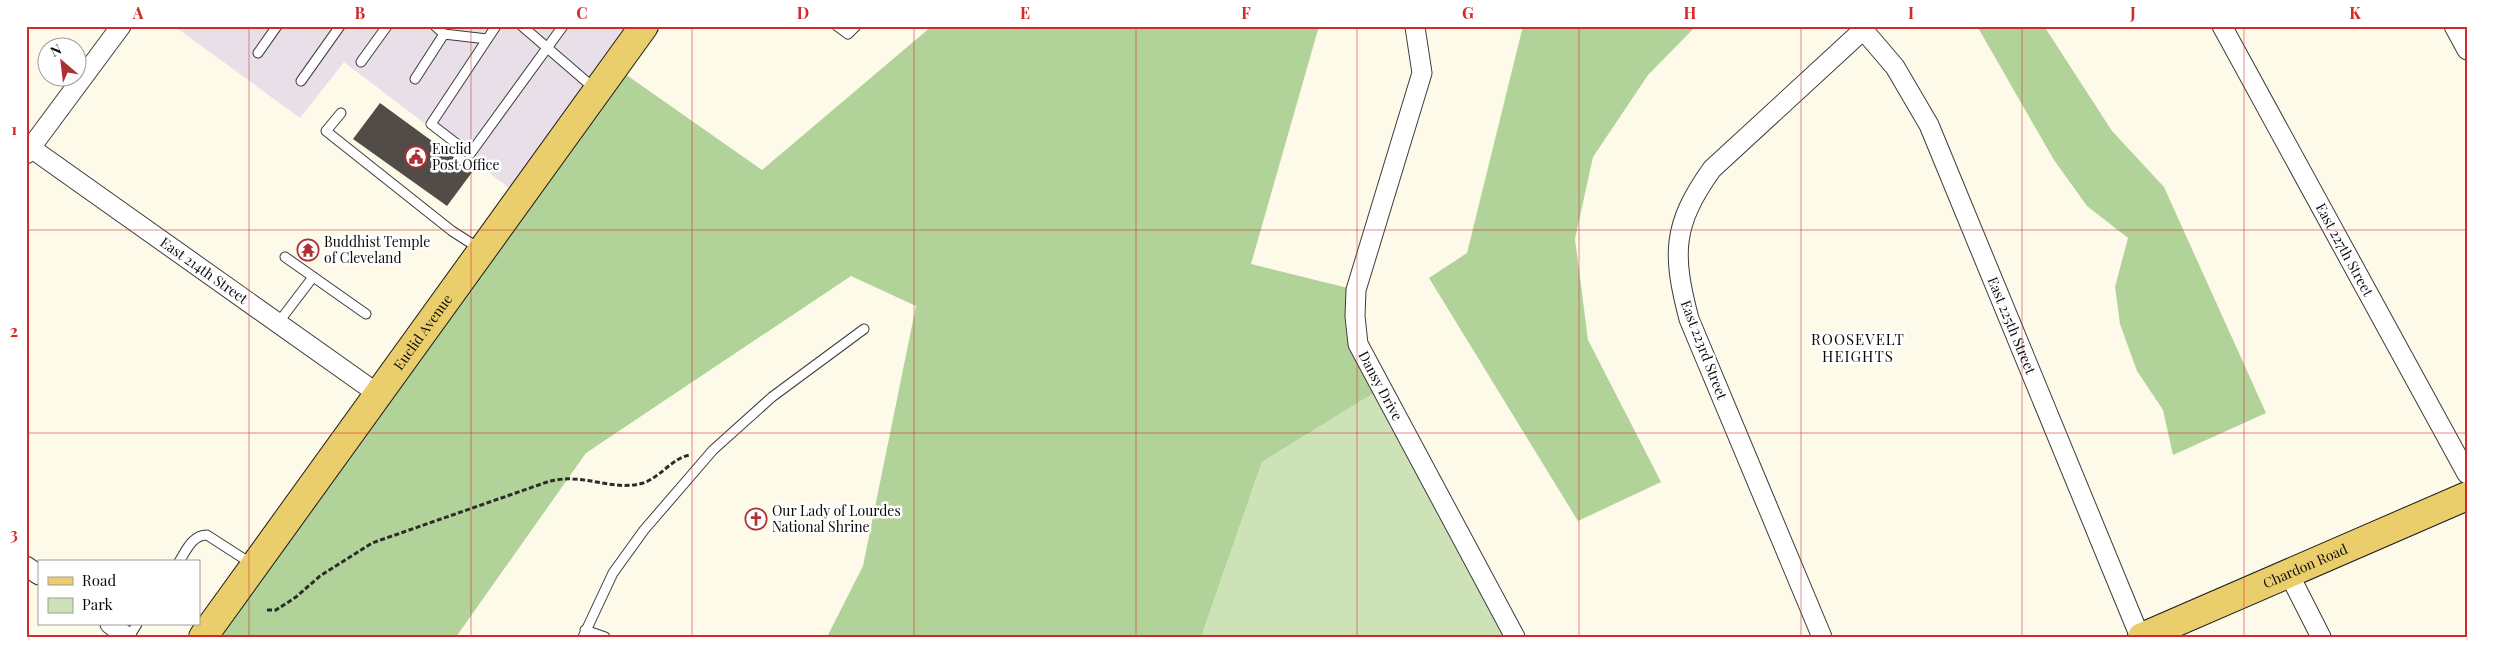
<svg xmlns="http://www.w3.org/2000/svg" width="2493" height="663" font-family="'Playfair Display',serif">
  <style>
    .industrial { fill: #e8dfe9 }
    .green { fill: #cde3b7 }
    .forest { fill: #b1d298 }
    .building { fill: #524c48 }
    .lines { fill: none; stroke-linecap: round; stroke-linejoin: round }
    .service-casing { stroke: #3d3d3d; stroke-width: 11 }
    .minor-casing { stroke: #3d3d3d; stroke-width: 21 }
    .primary-casing { stroke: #1b1b1b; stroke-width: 30 }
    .path { stroke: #2c2c2c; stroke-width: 3; stroke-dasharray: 5 2.5; stroke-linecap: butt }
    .service { stroke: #fff; stroke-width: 9 }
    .minor { stroke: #fff; stroke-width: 19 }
    .primary { stroke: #ebce6c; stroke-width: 28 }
    .grid { fill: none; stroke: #d62828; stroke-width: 1; stroke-opacity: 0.55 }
    .labels { text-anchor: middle; stroke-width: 5; stroke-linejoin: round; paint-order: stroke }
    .poi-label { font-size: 14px; fill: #0a0a0a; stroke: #fff; text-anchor: start }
    .street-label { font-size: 14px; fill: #0a0a0a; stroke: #fff }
    .neighbourhood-label { font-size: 15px; letter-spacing: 1px; fill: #0a0a0a; stroke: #fff }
    .neatline { fill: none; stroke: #d62828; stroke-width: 2 }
    .grid-label { font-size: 16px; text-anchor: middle; font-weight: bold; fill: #d62828 }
  </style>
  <rect width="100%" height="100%" fill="#fdfaea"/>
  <path class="industrial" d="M 174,26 L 643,26 L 521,197 L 344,62 L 300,118 Z"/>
  <path class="green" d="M 1382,388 L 1515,637 L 1201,637 L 1262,462 Z"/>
  <g class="forest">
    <path d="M 932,26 L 1319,26 L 1251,264 L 1356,290 L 1355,316 L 1382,388 L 1262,462 L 1201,637 L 827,637 L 863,566 L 916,306 L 851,276 L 586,453 L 456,637 L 203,637 L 615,67 L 762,170 Z"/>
    <path d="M 1523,26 L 1696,26 L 1648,75 L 1593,157 L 1575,239 L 1588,340 L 1661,482 L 1578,521 L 1429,278 L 1467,253 Z"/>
    <path d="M 1977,26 L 2044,26 L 2112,131 L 2164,187 L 2266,413 L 2173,455 L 2163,410 L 2137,371 L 2120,324 L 2115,287 L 2128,238 L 2087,206 L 2054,160 Z"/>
  </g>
  <path class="building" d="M 380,103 L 473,171 L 447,206 L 353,139 Z"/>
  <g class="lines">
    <g class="service-casing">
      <g id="service">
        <path d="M 435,26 L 444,34 L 487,39"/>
        <path d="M 496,26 L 431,124 L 470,154 L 563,26"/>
        <path d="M 522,26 L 595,89"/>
        <path d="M 837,26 L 848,34 L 856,26"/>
        <path d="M 258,53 L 277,26"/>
        <path d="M 361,62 L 387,26"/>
        <path d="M 415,79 L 444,34"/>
        <path d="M 301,81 L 340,26"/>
        <path d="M 341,113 L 326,131 L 452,231 L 480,249"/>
        <path d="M 285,257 L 366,314"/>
        <path d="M 278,323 L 313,277"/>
        <path d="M 179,562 C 186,551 192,535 207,535 L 252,564"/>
        <path d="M 585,630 L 605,637"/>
        <path d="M 129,637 L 137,624"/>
        <path d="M 583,637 L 613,573 L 644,530 L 713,450 L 772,397 L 864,329"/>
      </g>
    </g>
    <g class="minor-casing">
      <g id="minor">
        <path id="s1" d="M 1860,26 L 1895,67 L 1929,125 L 2140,637"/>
        <path id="s2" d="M 2222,26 L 2467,474"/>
        <path d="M 2454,26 L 2467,50"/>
        <path id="s3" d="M 1415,27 L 1422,73 L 1356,290 L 1355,316 L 1358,344 L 1515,637"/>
        <path id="s4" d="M 31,148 L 378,394"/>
        <path d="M 26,154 L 121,26"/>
        <path d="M 26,566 L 39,575"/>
        <path d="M 2289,574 L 2321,637"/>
        <path d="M 110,624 L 127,637"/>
        <path d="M 1822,637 L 1689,319 C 1672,254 1672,225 1712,169 L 1863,30"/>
      </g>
    </g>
    <g class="primary-casing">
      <g id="primary">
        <path id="s5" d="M 203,637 L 644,26"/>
        <path id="s6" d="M 2142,637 L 2467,496"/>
      </g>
    </g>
    <path class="path" d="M 267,610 L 276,610 L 296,597 L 320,576 L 372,543 L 550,481 C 557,480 566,478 573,479 C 598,480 619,490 643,483 C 661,477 672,458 690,455"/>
    <use href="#service" class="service"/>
    <use href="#minor" class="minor"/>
    <use href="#primary" class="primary"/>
  </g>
  <path class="grid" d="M 249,26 L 249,637M 471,26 L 471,637M 692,26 L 692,637M 914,26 L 914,637M 1136,26 L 1136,637M 1357,26 L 1357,637M 1579,26 L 1579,637M 1801,26 L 1801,637M 2022,26 L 2022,637M 2244,26 L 2244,637M 26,230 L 2467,230M 26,433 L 2467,433"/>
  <defs>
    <g id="civic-ring" transform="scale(1.125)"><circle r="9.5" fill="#fff" stroke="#ac3135" stroke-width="1.5"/><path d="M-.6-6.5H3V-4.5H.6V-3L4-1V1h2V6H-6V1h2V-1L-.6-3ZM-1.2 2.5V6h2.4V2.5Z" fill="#ac3135"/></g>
    <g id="temple-ring" transform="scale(1.125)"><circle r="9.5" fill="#fff" stroke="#ac3135" stroke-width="1.5"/><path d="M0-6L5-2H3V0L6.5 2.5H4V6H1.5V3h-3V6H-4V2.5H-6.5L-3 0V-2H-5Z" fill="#ac3135"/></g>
    <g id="church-ring" transform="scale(1.125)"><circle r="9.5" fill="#fff" stroke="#ac3135" stroke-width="1.5"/><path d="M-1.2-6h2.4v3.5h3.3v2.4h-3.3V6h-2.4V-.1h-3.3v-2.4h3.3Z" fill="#ac3135"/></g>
  </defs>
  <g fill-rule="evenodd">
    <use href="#civic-ring" x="416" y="157"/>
    <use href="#temple-ring" x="308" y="250"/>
    <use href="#church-ring" x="756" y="519"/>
  </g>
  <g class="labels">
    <g class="poi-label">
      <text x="432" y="154">Euclid<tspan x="432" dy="16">Post Office</tspan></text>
      <text x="324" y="247">Buddhist Temple<tspan x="324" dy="16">of Cleveland</tspan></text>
      <text x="772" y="516">Our Lady of Lourdes<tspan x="772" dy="16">National Shrine</tspan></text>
    </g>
    <g class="street-label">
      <text dy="5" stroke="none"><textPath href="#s2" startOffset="255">East 227th Street</textPath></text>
      <text dy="5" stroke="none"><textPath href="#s4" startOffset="212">East 214th Street</textPath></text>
      <text dy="5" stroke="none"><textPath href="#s1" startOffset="338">East 225th Street</textPath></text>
      <text dy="5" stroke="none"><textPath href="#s5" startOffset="376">Euclid Avenue</textPath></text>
      <text transform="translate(1704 350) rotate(69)" y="5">East 223rd Street</text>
      <text dy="5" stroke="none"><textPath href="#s3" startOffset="375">Dansy Drive</textPath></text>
      <text dy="5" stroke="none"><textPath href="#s6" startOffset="178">Chardon Road</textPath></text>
    </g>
    <g class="neighbourhood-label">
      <text x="1858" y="345">ROOSEVELT<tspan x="1858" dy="17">HEIGHTS</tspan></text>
    </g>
  </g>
  <rect width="2493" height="663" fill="none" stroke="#ffffff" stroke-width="55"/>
  <rect x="38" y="560" width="162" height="65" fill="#ffffff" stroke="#9d9d9d"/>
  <rect x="48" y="577" width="25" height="8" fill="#ebce6c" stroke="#9d9d9d"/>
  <text x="82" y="586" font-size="15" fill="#0a0a0a">Road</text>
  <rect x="48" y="598" width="25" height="15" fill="#cde3b7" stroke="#9d9d9d"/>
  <text x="82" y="610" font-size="15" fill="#0a0a0a">Park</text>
  <g transform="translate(62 62) rotate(332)"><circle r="24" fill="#ffffff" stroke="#9d9d9d"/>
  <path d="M0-4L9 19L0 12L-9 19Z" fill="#ac3135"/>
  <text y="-8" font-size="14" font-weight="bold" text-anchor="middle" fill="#0a0a0a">N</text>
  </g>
  <rect x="28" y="28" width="2438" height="608" class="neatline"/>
  <g class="grid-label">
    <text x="138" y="19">A</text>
    <text x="360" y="19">B</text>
    <text x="582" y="19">C</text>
    <text x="803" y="19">D</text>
    <text x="1025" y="19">E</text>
    <text x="1246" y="19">F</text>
    <text x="1468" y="19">G</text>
    <text x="1690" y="19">H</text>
    <text x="1911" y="19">I</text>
    <text x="2133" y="19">J</text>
    <text x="2355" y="19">K</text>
    <text x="14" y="135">1</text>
    <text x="14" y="337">2</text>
    <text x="14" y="540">3</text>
  </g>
</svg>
